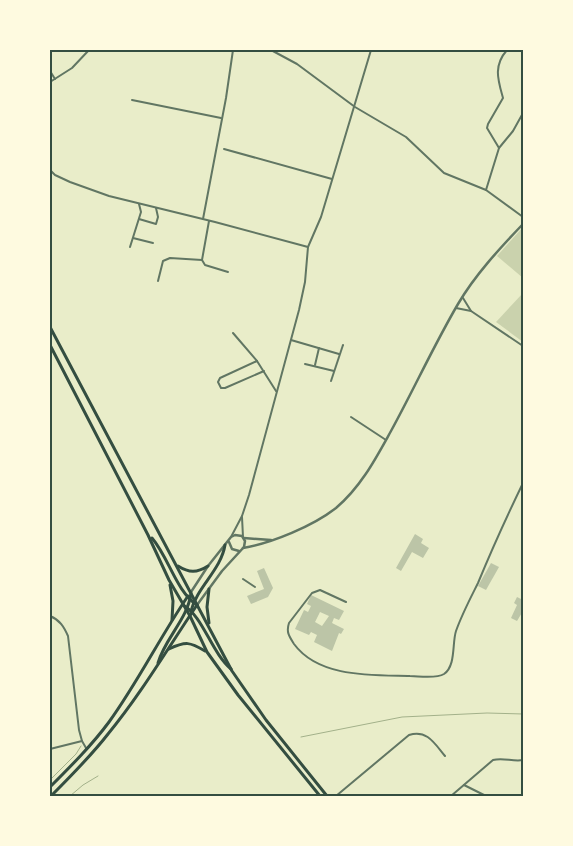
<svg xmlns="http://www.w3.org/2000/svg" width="573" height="846" font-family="Inter,sans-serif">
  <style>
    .green { fill: #cad2ad }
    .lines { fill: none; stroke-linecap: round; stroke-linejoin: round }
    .stream { stroke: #a3b18a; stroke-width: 1 }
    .building { fill: #bcc5a7; fill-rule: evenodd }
    .minor { stroke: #617663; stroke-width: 2 }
    .tertiary { stroke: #617663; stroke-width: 2.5 }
    .secondary { stroke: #344e41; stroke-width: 3 }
    .primary { stroke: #344e41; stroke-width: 3 }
    .neatline { fill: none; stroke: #344e41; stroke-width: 2 }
  </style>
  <rect width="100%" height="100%" fill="#e9edc9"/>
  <g class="green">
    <path d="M 523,227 L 523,278 L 497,256 Z"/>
    <path d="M 523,293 L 523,342 L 496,322 Z"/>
  </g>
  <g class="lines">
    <g class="stream">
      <path d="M 301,737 L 402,717 L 487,713 L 523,714"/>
      <path d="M 50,780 L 76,754 L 81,746"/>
      <path d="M 70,796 L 83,785 L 98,776"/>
    </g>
  </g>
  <g class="building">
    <path d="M 415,534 L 423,539 L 421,543 L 429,548 L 423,558 L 412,552 L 401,571 L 396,568 Z"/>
    <path d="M 491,563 L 499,567 L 486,590 L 478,586 Z"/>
    <path d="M 264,568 L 273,588 L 268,597 L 251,604 L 247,596 L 264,589 L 257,571 Z"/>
    <path d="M 311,595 L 344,611 L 339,620 L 334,618 L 332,623 L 344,629 L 341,634 L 339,633 L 332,651 L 314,642 L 317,635 L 311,632 L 309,635 L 295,629 L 304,610 L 308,612 L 311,606 L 307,604 ZM 320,612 L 329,616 L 322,626 L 315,622 Z"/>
    <path d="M 523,595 L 523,611 L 517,621 L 511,618 L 517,605 L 514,603 L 517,597 L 521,599 Z"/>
  </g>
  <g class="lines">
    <g class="minor">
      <path d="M 271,50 L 297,64 L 355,107 L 406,137 L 444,173 L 486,190 L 523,217"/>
      <path d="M 50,71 L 55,79"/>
      <path d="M 50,82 L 72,68 L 89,50"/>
      <path d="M 132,100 L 221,118"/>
      <path d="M 499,148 L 487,128 L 488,124 L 503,98 C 498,80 493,66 507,50"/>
      <path d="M 224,149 L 332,179"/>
      <path d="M 50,170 L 55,175 L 70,182 L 109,196 L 215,222 L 308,247"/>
      <path d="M 486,190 L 499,148 L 513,131 L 523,113"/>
      <path d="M 139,219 L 156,224 L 158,217 L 156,208"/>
      <path d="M 203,219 L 226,98 L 233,50"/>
      <path d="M 133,238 L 153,243"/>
      <path d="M 130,247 L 141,212 L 139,204"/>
      <path d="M 202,260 L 209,221"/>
      <path d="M 158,281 L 163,261 L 170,258 L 202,260 L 205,265 L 228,272"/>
      <path d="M 463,298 L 471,311 L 523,346"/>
      <path d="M 456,308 L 471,311"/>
      <path d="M 233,333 L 257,361 L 276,391"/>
      <path d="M 291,340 L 339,354"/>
      <path d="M 257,361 L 220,378 L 218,382 L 221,388 L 225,388 L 264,371"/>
      <path d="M 305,364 L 334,371"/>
      <path d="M 315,365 L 319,348"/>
      <path d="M 331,381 L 343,345"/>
      <path d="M 351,417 L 386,440"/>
      <path d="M 242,517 L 243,537"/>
      <path d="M 231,537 L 242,516 L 249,495 L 299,310 L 305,282 L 308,247 L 321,217 L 371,50"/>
      <path d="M 243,579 L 255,587"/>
      <path d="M 346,602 L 320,590 L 312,593 L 289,623 C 286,632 289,636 294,644 C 319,678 372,675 410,676 C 419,676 436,679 444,674 C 456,666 452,643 456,631 C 462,614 470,599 478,583 C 492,549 507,516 523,483"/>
      <path d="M 50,616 C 60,620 64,627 68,636 L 79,730 L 82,741 L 86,748"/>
      <path d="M 50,749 L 82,741"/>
      <path d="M 464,785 L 486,796"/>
      <path d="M 336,796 L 409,735 C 427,729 435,744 445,756"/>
      <path d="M 451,796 L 493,760 C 503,757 513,762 523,760"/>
    </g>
    <g class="tertiary">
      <path d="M 244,538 L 271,540"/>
      <path d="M 229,542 L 232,549 L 239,551"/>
      <path d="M 243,548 C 272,543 313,526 336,508 C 361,487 376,458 391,431 C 414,389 434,345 458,304 C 475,275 500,248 523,224"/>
      <path d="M 191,592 L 208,566 L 231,537 L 235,535 L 242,536 L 245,541 L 244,547 L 222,571 L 197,605"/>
    </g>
    <g class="secondary">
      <path d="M 50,787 C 71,766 92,745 109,722 C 138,682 160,637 188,596"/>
      <path d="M 51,796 C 71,776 91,756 108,734 C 141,694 168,648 197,605"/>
    </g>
    <g class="primary">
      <path d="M 50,327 L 232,671 L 266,720 L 327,796"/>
      <path d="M 50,345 L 148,535 L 169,580 L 190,616 L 207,652 L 238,695 L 320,796"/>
      <path d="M 152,538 C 169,558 176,591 197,605"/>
      <path d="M 178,566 C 189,573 197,573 208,566"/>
      <path d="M 170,585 L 173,601 L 172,620"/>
      <path d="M 209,589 L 207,607 L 209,623"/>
      <path d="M 183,605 C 203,616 211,652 231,669"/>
      <path d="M 191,611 C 197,587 221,570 225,545"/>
      <path d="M 169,649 C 186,641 190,642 205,651"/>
      <path d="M 158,663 C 165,638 188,619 191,593"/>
    </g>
  </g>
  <rect width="573" height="846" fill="none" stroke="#fefae0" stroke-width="102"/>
  <rect x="51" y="51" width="471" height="744" class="neatline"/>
</svg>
